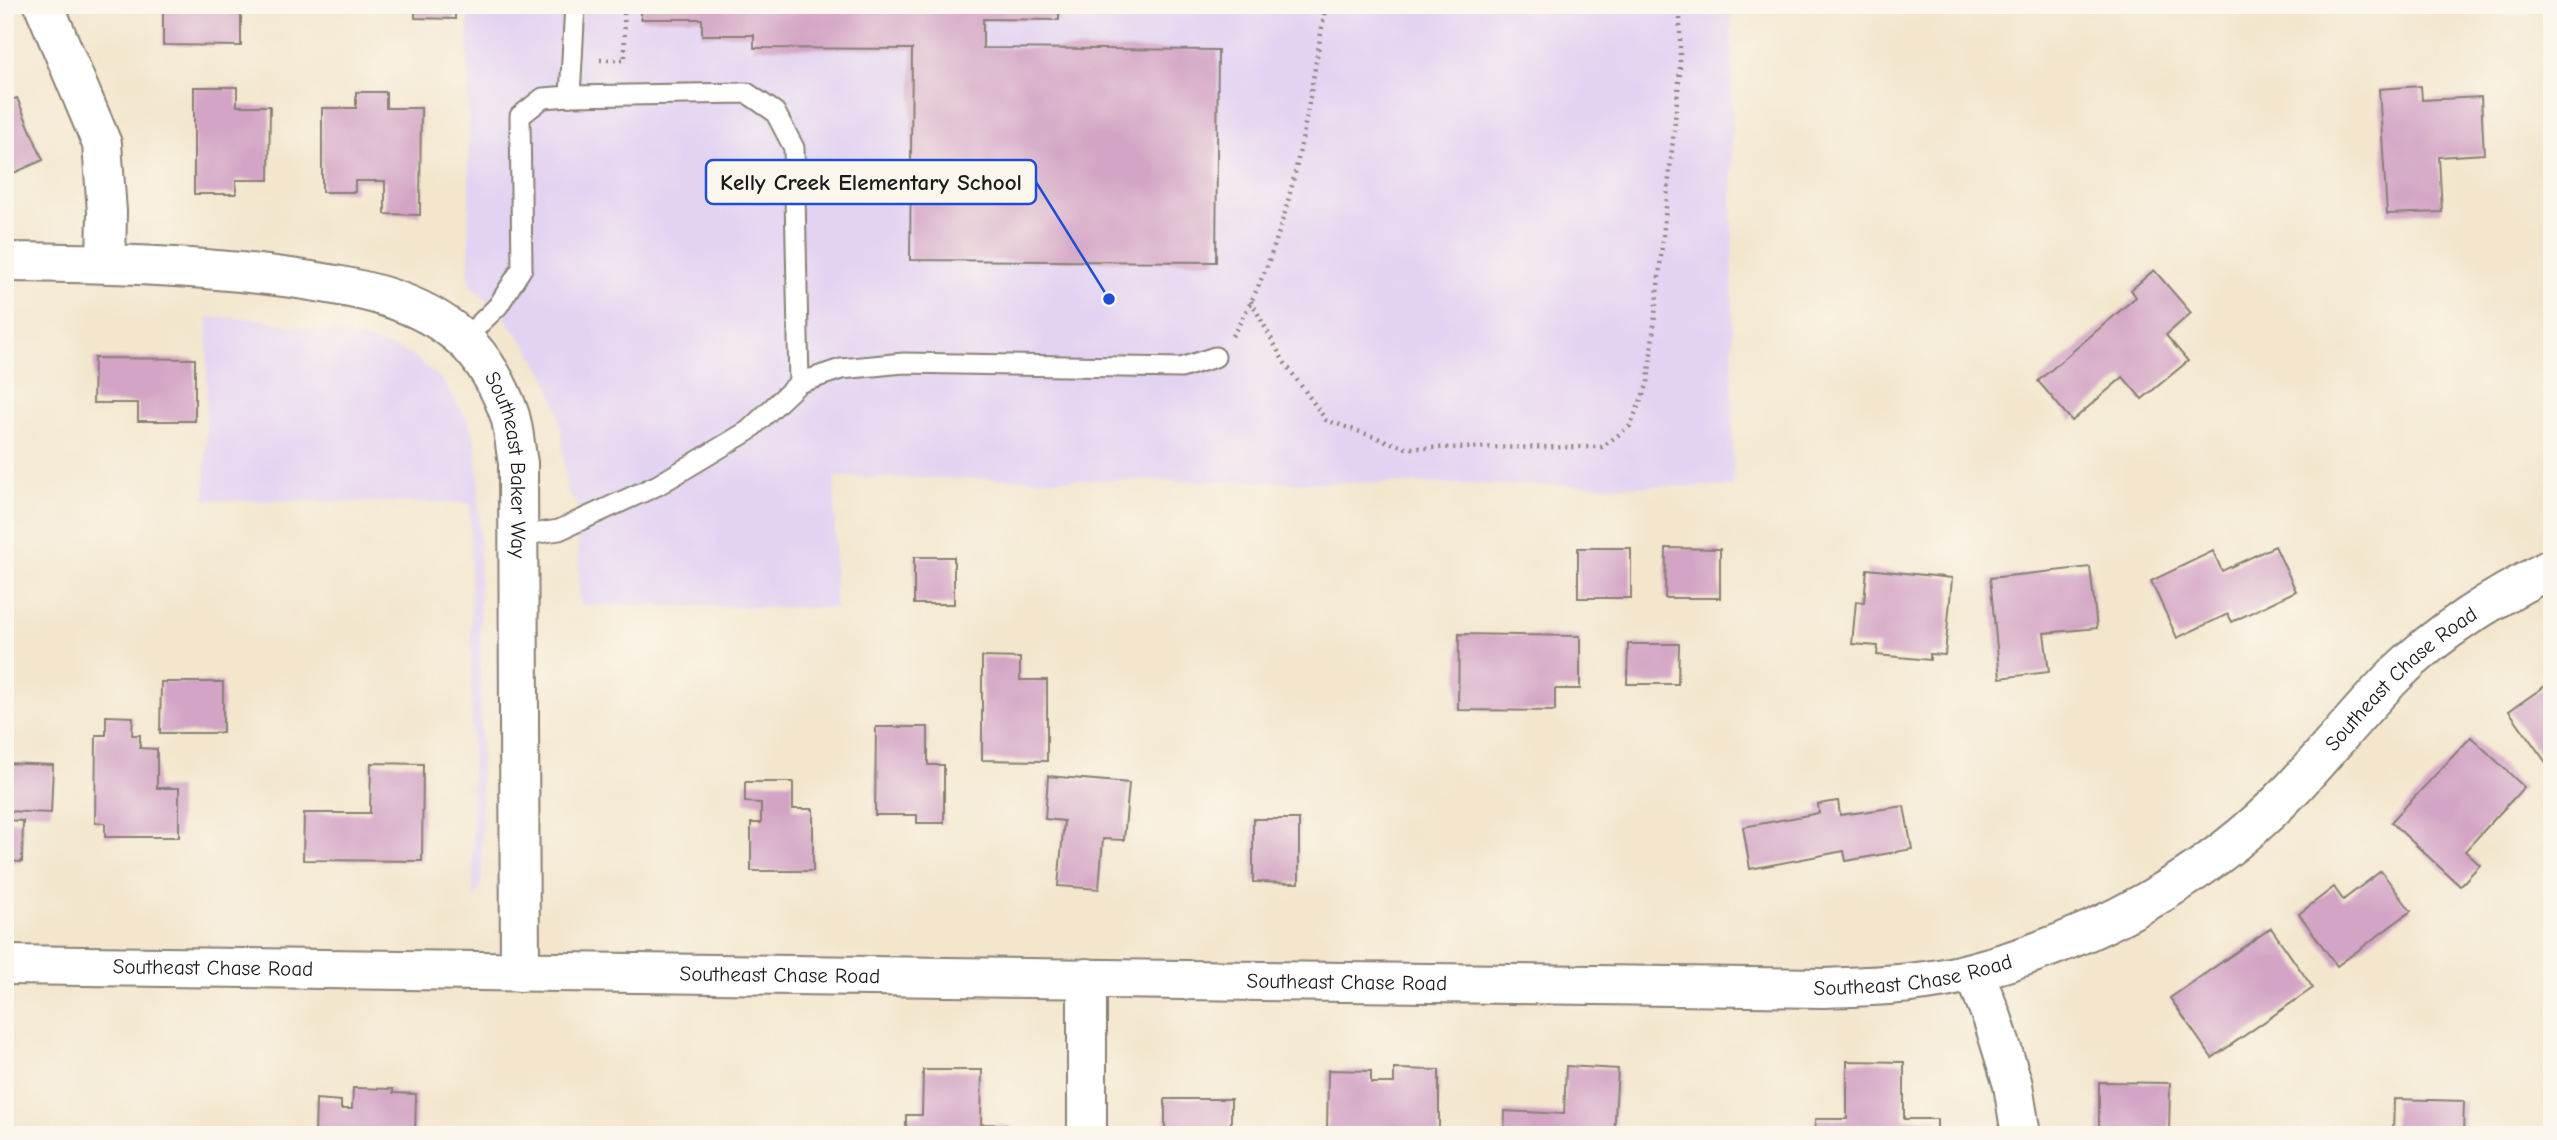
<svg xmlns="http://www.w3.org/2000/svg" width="2557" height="1140" font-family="'Comic Neue',sans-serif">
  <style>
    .built { fill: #e3d3f2 }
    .building { fill: #d3a4c5 }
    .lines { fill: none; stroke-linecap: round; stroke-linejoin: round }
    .service-casing { stroke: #888174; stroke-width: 23 }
    .minor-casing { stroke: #888174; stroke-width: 42 }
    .tertiary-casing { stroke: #888174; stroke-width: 42 }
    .path { stroke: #888174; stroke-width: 4.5; stroke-dasharray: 2 5; stroke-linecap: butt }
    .service { stroke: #fff; stroke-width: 19 }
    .minor { stroke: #fff; stroke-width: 38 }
    .tertiary { stroke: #fff; stroke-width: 38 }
    .labels { text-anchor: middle; stroke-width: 7; stroke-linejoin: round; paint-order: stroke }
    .street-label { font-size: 21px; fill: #1c1c1c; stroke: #fbf7ec }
    .leader { fill: none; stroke: #1d4ed8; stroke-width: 2.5 }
    .callout-dot { fill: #1d4ed8; stroke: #fbf7ec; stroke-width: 2.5 }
    .callout { fill: #fbf7ec; stroke: #1d4ed8; stroke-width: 2.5 }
    .callout-label { font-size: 23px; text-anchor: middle; font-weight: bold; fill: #1c1c1c }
  </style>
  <rect width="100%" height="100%" fill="#fbf7ec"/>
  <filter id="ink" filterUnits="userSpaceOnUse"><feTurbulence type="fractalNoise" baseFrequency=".0143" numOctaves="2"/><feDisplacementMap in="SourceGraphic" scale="14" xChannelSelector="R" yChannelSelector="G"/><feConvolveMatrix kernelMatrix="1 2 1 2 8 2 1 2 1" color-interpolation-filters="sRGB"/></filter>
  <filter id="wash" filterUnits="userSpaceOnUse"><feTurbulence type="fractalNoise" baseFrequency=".00686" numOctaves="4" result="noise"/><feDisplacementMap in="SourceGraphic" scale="28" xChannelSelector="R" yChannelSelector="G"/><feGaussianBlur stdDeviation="1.57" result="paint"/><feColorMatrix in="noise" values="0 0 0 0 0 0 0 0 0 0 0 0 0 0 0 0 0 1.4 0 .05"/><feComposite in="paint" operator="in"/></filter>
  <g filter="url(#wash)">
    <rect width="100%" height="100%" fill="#f3e6cd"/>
    <g class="built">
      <path d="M 468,5 L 1732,5 L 1733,487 L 835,477 L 835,608 L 580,605 L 577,503 L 566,491 L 562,438 L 557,405 L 546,377 L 528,348 L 503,315 L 469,284 Z"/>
      <path d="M 208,317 L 258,319 L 364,339 L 400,350 L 415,358 L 441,379 L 467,418 L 474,437 L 479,473 L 482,875 L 481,885 L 473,901 L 470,503 L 205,500 Z"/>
    </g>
    <g id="blocks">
      <g class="building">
        <path d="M 163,5 L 241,5 L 241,46 L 163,45 Z"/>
        <path d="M 415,5 L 455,5 L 455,19 L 415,18 Z"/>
        <path d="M 641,5 L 1059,5 L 1059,20 L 983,19 L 983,48 L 1218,50 L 1216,262 L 910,260 L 912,49 L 754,48 L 754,35 L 702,35 L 702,19 L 641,19 Z"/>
        <path d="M 2421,86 L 2422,100 L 2481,97 L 2484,154 L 2439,157 L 2442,212 L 2387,214 L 2379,89 Z"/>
        <path d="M 194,87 L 237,87 L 237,106 L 270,106 L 269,180 L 236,180 L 236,194 L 194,194 Z"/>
        <path d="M 356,92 L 386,92 L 386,108 L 421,108 L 420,215 L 385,214 L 385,181 L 355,181 L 355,192 L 322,192 L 322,108 L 356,108 Z"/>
        <path d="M 17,98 L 43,160 L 5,177 L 5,102 Z"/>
        <path d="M 2154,270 L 2191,313 L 2166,335 L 2188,361 L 2142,399 L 2123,377 L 2072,421 L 2038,381 L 2136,297 L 2131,290 Z"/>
        <path d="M 94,358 L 195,359 L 195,421 L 138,421 L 138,403 L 93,403 Z"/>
        <path d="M 2275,546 L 2296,591 L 2232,622 L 2228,614 L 2177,638 L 2151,581 L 2213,551 L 2222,571 Z"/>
        <rect x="1578" y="548" width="53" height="50"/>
        <path d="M 1666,548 L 1720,549 L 1720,598 L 1665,598 Z"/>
        <rect x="914" y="557" width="40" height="47"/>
        <path d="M 2090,567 L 2097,628 L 2044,633 L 2049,672 L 2000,678 L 1990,578 Z"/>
        <path d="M 1867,569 L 1952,578 L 1945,655 L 1930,654 L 1930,660 L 1877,655 L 1878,646 L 1852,644 L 1856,601 L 1864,602 Z"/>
        <path d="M 1459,634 L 1580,636 L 1580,689 L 1555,689 L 1555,711 L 1458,710 Z"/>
        <path d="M 1628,644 L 1679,644 L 1678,684 L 1627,684 Z"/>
        <path d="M 982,657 L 1020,658 L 1020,680 L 1047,680 L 1047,761 L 982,760 Z"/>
        <path d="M 161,682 L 223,682 L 223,733 L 160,733 Z"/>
        <path d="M 2548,684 L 2552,690 L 2550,768 L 2509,711 Z"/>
        <path d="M 106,716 L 133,717 L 132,735 L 140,735 L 140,748 L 157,749 L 157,788 L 179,788 L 179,837 L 105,837 L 105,823 L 95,823 L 96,735 L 106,735 Z"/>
        <path d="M 876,727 L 928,727 L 928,765 L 944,765 L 944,823 L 917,823 L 917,815 L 875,815 Z"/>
        <path d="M 2471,737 L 2524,787 L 2465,851 L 2480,865 L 2460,886 L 2391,822 Z"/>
        <path d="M 5,763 L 53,765 L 51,813 L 5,811 Z"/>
        <path d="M 371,763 L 423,764 L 422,861 L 303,860 L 304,813 L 370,813 Z"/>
        <path d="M 1048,776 L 1129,783 L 1124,840 L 1103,839 L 1099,889 L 1058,886 L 1064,821 L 1045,819 Z"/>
        <path d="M 745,782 L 793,782 L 793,809 L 813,809 L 813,871 L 751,871 L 751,823 L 761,823 L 761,803 L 745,802 Z"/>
        <path d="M 1838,801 L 1840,815 L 1904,806 L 1912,849 L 1846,861 L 1844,851 L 1750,869 L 1743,827 L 1819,813 L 1818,804 Z"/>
        <path d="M 1253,819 L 1299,819 L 1299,883 L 1253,882 Z"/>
        <path d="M 5,820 L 23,821 L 22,862 L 5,861 Z"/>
        <path d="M 2381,871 L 2411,911 L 2337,966 L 2299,914 L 2334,887 L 2343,900 Z"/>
        <path d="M 2271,928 L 2313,988 L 2212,1058 L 2170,998 Z"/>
        <path d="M 1847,1061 L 1904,1062 L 1904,1119 L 1937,1119 L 1937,1135 L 1815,1135 L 1815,1119 L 1847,1119 Z"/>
        <path d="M 1566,1066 L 1618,1069 L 1614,1135 L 1504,1135 L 1505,1111 L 1564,1114 Z"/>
        <path d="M 1394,1069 L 1439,1070 L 1439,1135 L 1327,1133 L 1328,1070 L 1371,1071 L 1371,1083 L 1394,1083 Z"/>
        <path d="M 923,1070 L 982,1070 L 981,1124 L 1007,1125 L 1007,1135 L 906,1135 L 906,1115 L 922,1115 Z"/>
        <path d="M 2099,1082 L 2170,1083 L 2169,1135 L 2099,1135 Z"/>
        <path d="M 353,1088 L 393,1089 L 393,1093 L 416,1094 L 415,1135 L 315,1135 L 316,1099 L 341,1101 L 341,1109 L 352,1109 Z"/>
        <rect x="1165" y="1099" width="66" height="36"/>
        <path d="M 2394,1099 L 2464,1101 L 2463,1135 L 2393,1135 Z"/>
      </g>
    </g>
  </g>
  <g filter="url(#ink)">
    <use href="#blocks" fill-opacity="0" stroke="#888174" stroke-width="2"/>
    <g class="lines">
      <g class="service-casing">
        <g id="service">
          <path d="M 570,96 L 575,5"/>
          <path d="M 464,339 L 498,306 L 522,268 L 520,116 L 543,98 L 570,96 L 747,93 L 775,112 L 794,148 L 799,383"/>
          <path d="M 519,536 L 559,530 L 658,485 L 748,431 L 799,383 L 841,369 L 904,363 L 1181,368 L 1215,357"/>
        </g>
      </g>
      <g class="minor-casing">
        <g id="minor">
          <path d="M 44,5 L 102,144 L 107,212 L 106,263"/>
          <path id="s1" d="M 5,262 C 101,263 196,265 291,278 C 351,287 416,296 463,339 C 484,358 501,389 510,416 C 514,430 515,447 518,463 L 520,972"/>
          <path d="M 1974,972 L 1993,1020 L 2013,1085 L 2021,1135"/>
          <path d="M 1087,978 L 1087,1135"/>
        </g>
      </g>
      <g class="tertiary-casing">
        <g id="tertiary">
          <path id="s2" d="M 5,965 L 1823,988 C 1874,986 1926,985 1975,971 C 2093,940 2208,878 2292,789 C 2327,752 2359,711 2395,675 C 2440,630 2495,597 2552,568"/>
        </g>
      </g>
      <g class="path">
        <path d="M 600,60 L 625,60 L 624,5"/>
        <path d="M 1251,301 L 1284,362 L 1326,420 L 1406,448 L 1602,447 L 1630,426 L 1648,383 L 1680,71 L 1680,5"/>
        <path d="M 1232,336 C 1294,236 1305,118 1326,5"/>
      </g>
      <use href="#service" class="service"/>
      <use href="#minor" class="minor"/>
      <use href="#tertiary" class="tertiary"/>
    </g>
  </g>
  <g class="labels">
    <g class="street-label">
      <text dy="7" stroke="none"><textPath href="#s1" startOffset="611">Southeast Baker Way</textPath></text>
      <text dy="7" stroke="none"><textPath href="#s2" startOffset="2497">Southeast Chase Road</textPath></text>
      <text dy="7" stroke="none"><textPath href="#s2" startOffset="208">Southeast Chase Road</textPath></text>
      <text dy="7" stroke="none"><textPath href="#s2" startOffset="1909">Southeast Chase Road</textPath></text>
      <text dy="7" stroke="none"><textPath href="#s2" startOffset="775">Southeast Chase Road</textPath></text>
      <text dy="7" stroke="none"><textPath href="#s2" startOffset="1342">Southeast Chase Road</textPath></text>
    </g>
  </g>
  <path class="leader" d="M1109 299L1036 182"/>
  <circle class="callout-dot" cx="1109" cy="299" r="7"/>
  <rect class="callout" x="706" y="160" width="330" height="44" rx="7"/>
  <g class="callout-label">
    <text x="871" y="190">Kelly Creek Elementary School</text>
  </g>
  <rect width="2557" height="1140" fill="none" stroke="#fbf7ec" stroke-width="28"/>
</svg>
